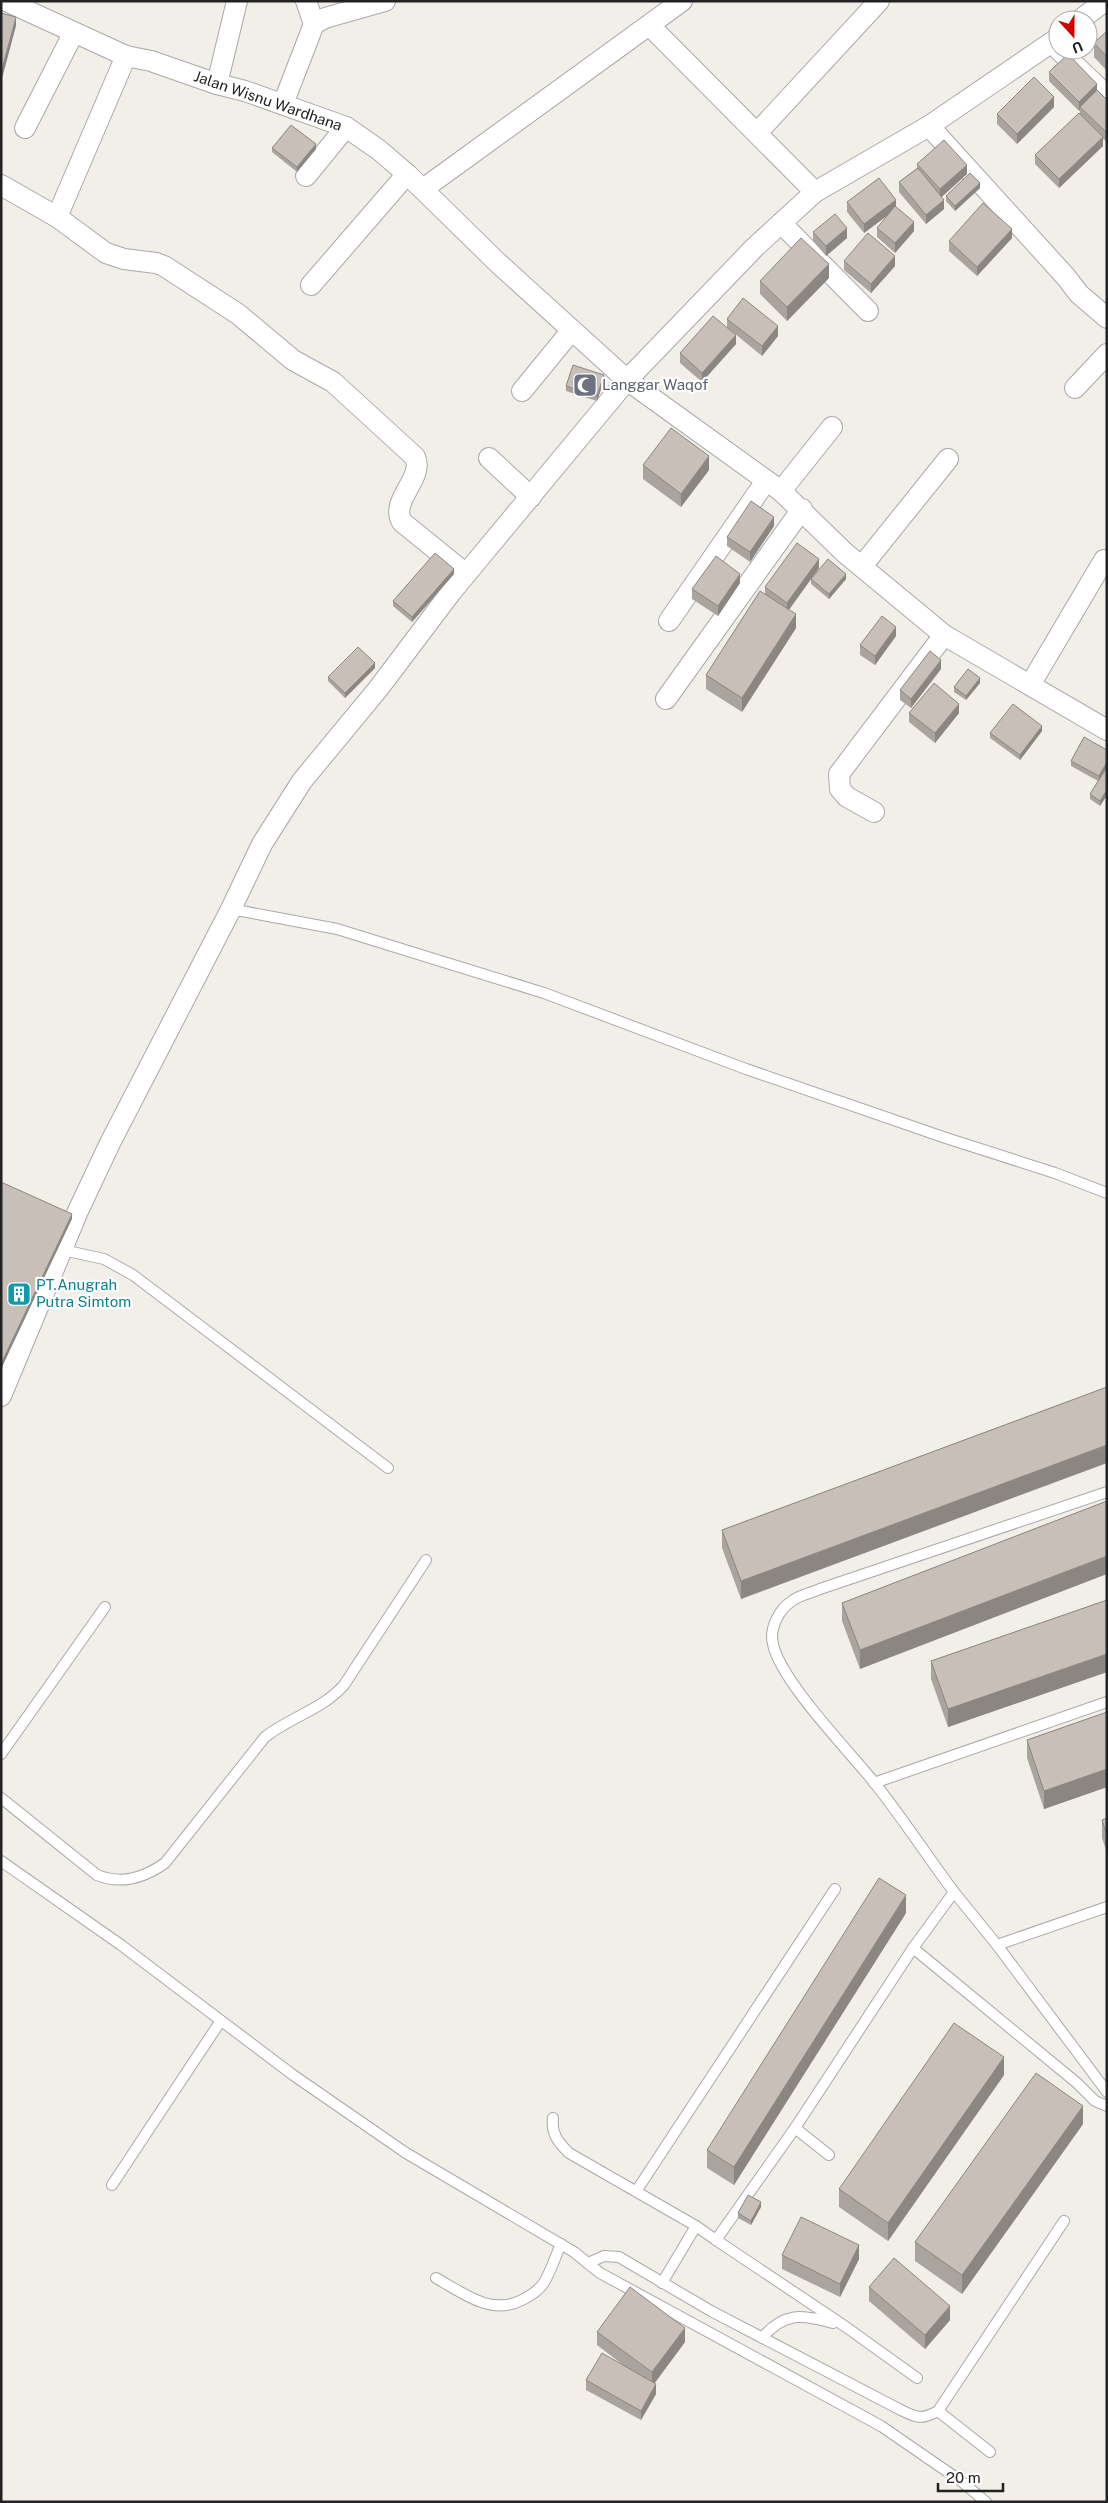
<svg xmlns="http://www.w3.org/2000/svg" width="1108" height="2503" font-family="'Public Sans',sans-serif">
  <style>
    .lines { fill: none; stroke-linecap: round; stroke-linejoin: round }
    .service-casing { stroke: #a9a9a9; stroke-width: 12 }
    .minor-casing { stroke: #a9a9a9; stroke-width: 22 }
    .service { stroke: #fff; stroke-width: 10 }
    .minor { stroke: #fff; stroke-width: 20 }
    .wall { fill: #aba49e }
    .shaded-wall { fill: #8b8681 }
    .building { fill: #c7bfb8; stroke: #8b8681 }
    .labels { text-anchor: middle; stroke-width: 4.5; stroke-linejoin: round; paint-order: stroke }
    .street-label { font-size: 15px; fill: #222; stroke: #fff }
    .worship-label { font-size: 15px; fill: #5b616d; stroke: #fff; text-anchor: start }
    .culture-label { font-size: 15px; fill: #0d838f; stroke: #fff; text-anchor: start }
  </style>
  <rect width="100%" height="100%" fill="#f2efe9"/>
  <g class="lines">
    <g class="service-casing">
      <g id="service">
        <path d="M 231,909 L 337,929 L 544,993 L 746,1069 L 946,1138 L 1055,1173 L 1107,1193"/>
        <path d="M 63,1250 L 104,1259 L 133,1275 L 388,1468"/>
        <path d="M 1,1754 L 105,1607"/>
        <path d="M 874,1783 L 1107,1702"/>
        <path d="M 1,1798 L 97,1875 C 122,1885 144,1878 165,1863 L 265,1737 C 290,1717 322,1710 344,1685 L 426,1560"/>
        <path d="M 1,1861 L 121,1945 L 293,2075 L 406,2153 L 574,2252 L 600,2273 L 881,2426 L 961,2481 L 986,2502"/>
        <path d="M 954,1892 L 997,1945 L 1107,2092"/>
        <path d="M 997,1945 L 1107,1907"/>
        <path d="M 913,1948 L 1077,2083 L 1095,2101 L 1107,2106"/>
        <path d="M 553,2118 C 551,2134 558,2142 569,2153 L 696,2226 L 662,2283"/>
        <path d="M 795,2128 L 829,2155"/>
        <path d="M 112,2185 L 220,2022"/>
        <path d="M 637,2190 L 835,1889"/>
        <path d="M 696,2226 L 716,2240 L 795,2128 L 913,1948 L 954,1892 C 927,1856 902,1817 873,1781 C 848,1750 780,1680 773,1644 C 769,1629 779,1609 792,1601 C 799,1595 811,1593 820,1589 L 1107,1492"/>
        <path d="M 716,2240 L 846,2327 L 917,2378"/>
        <path d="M 588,2263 L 604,2256 L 619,2257 L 711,2311 L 897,2408 C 915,2417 920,2421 938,2411 L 1064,2221"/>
        <path d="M 436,2278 C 463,2293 491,2316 522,2300 C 530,2296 538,2291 543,2284 C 551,2272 555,2257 561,2244"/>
        <path d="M 762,2338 C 784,2312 802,2314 833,2323"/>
        <path d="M 938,2411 L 990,2452"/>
      </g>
    </g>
    <g class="minor-casing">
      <g id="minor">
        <path d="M 6,1 L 126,56 L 151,61 L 217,84 L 245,91 L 346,127 L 379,150 L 407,174 L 498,263 L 627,380 L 781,491 L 845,553 L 944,635 L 1107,730"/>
        <path d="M 306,1 L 314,24"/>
        <path d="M 1080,20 L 1105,1"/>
        <path d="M 650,26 L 815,192"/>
        <path d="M 1059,50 L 1107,96"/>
        <path d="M 217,84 L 237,1"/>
        <path d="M 283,104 L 314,24 L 325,18 L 385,1"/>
        <path d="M 929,126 L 1066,277 L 1079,294 L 1107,318"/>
        <path d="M 25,128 L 73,34"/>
        <path d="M 757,133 L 879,1"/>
        <path d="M 306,176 L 346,127"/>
        <path d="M 1,185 L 57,217 L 106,253 L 124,259 L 156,263 L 164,266 L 238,314 L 293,360 L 333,382 L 415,457 C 425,478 389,501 402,522 L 466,574"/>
        <path d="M 423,189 L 682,1"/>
        <path d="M 57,217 L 126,56"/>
        <path d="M 781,223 L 868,311"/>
        <path d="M 311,285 L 407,174"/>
        <path d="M 1075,388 L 1107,354"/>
        <path d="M 522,391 L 572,330"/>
        <path d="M 489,458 L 531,497"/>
        <path d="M 781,491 L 832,427"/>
        <path d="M 862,566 L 948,459"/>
        <path d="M 669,621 L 766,481"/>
        <path d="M 1030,685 L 1104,560"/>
        <path d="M 666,699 L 802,509"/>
        <path d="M 874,812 L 847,797 L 840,789 L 839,774 L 944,635"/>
        <path d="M 1,1396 L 78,1211 L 110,1143 L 231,909 L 262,844 L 302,781 L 378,689 L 452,591 L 627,380 L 755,247 L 815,192 L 929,126 L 1058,38"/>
      </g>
    </g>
    <use href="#service" class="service"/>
    <use href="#minor" class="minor"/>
  </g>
  <g class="wall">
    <path d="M 1107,31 L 1107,71 L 1094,57 L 1094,43 Z"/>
    <path d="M 1049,72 L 1097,91 L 1107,100 L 1106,141 L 1103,139 L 1103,146 L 1059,188 L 1035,164 L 1035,155 L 1080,114 L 1080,110 L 1079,111 L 1049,81 Z"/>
    <path d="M 1054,107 L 1017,144 L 997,124 L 997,114 Z"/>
    <path d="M 272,148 L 316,149 L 297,172 L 272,152 Z"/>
    <path d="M 917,164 L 967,174 L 942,197 L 944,209 L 926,224 L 899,192 L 899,182 L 917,168 Z"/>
    <path d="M 980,188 L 955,211 L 946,201 L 946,196 Z"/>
    <path d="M 847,202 L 896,207 L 914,231 L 895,253 L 877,237 L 877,228 L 889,214 L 864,233 L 847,212 Z"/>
    <path d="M 813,232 L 847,238 L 826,256 L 813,241 Z"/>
    <path d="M 1012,238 L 977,276 L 949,251 L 949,241 Z"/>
    <path d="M 844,261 L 895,266 L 871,293 L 844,270 Z"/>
    <path d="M 829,278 L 787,321 L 760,294 L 760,281 Z"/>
    <path d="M 727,319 L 778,336 L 762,356 L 728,328 L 736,344 L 702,382 L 680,363 L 680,353 L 727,328 Z"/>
    <path d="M 604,380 L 597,401 L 566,391 L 566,386 Z"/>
    <path d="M 643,465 L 709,470 L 681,507 L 643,479 Z"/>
    <path d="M 774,526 L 750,562 L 727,546 L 727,537 Z"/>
    <path d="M 819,568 L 789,610 L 796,628 L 742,712 L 706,689 L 706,675 L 765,594 L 765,587 Z"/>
    <path d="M 454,574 L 412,622 L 393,606 L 393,601 Z"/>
    <path d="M 811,579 L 846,579 L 829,599 L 811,584 Z"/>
    <path d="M 740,583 L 718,616 L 692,599 L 692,589 Z"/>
    <path d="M 896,636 L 875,665 L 860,655 L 860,645 Z"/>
    <path d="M 375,668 L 345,698 L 328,681 L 328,677 Z"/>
    <path d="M 941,669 L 911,708 L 900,700 L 900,690 Z"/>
    <path d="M 980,683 L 966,700 L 954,692 L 954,687 Z"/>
    <path d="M 909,713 L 959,713 L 935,743 L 909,722 Z"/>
    <path d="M 1042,731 L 1020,760 L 990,738 L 990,733 Z"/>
    <path d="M 1071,761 L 1107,767 L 1107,795 L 1100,806 L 1090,799 L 1090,794 L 1098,781 L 1071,766 Z"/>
    <path d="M 1107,1387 L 741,1599 L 722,1548 L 722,1530 Z"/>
    <path d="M 1107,1501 L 860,1669 L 842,1621 L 842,1603 Z"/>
    <path d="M 1107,1600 L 1107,1672 L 948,1727 L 931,1679 L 931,1661 Z"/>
    <path d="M 1107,1712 L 1107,1787 L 1044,1809 L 1027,1758 L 1027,1740 Z"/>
    <path d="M 1107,1818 L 1107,1853 L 1102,1838 L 1102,1820 Z"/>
    <path d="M 906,1913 L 734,2185 L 707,2168 L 707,2150 Z"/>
    <path d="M 1004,2075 L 888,2241 L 839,2207 L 839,2189 Z"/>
    <path d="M 1083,2124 L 962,2294 L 915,2261 L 915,2242 Z"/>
    <path d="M 761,2207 L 751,2225 L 738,2218 L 738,2213 Z"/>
    <path d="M 782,2255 L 859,2259 L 840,2297 L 782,2269 Z"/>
    <path d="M 869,2287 L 950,2320 L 925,2349 L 869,2301 Z"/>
    <path d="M 597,2332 L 685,2342 L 655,2383 L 656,2394 L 641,2420 L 586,2390 L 586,2380 L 627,2368 L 597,2345 Z"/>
  </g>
  <g class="shaded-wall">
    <path d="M 16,17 L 16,26 L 1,82 L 1,73 Z"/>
    <path d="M 1097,84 L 1097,93 L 1080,107 L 1080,110 L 1079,111 L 1079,102 Z"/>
    <path d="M 1054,97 L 1054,107 L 1017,144 L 1017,134 Z"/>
    <path d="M 1107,131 L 1107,140 L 1106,141 L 1106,132 Z"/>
    <path d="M 1103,137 L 1103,146 L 1059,188 L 1059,179 Z"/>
    <path d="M 316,144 L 316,149 L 297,172 L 297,167 Z"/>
    <path d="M 967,165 L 967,174 L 940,198 L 940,189 Z"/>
    <path d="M 980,183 L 980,188 L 955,211 L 955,206 Z"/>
    <path d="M 896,200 L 896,209 L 864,233 L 864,224 Z"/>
    <path d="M 944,200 L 944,209 L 926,224 L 926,215 Z"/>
    <path d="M 914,222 L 914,231 L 895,253 L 895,243 Z"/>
    <path d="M 847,228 L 847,238 L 826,256 L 826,246 Z"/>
    <path d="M 1012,229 L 1012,238 L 977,276 L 977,267 Z"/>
    <path d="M 895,256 L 895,266 L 871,293 L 871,284 Z"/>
    <path d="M 829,264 L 829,278 L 787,321 L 787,307 Z"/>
    <path d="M 778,326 L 778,336 L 762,356 L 762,346 Z"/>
    <path d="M 736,335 L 736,344 L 702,382 L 702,373 Z"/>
    <path d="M 604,375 L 604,380 L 597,401 L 597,396 Z"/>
    <path d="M 709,456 L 709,470 L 681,507 L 681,494 Z"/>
    <path d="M 774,517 L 774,526 L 750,562 L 750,552 Z"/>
    <path d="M 819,559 L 819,568 L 787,612 L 787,603 Z"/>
    <path d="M 454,569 L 454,574 L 412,622 L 412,617 Z"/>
    <path d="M 740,574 L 740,583 L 718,616 L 718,606 Z"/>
    <path d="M 846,574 L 846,579 L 829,599 L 829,594 Z"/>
    <path d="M 796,614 L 796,628 L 742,712 L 742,698 Z"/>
    <path d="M 896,627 L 896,636 L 875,665 L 875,656 Z"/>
    <path d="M 941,660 L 941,669 L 911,708 L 911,699 Z"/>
    <path d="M 375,663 L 375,668 L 345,698 L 345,693 Z"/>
    <path d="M 980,678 L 980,683 L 966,700 L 966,696 Z"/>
    <path d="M 959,704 L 959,713 L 935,743 L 935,733 Z"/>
    <path d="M 1042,726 L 1042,731 L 1020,760 L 1020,755 Z"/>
    <path d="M 1107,762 L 1107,767 L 1099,781 L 1099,776 Z"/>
    <path d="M 1107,790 L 1107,795 L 1100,806 L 1100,801 Z"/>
    <path d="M 72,1214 L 72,1219 L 1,1369 L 1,1364 Z"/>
    <path d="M 1107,1445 L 1107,1463 L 741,1599 L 741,1581 Z"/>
    <path d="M 1107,1556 L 1107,1574 L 860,1669 L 860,1650 Z"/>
    <path d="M 1107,1654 L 1107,1672 L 948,1727 L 948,1709 Z"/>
    <path d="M 1107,1769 L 1107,1787 L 1044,1809 L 1044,1791 Z"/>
    <path d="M 906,1895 L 906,1913 L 734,2185 L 734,2167 Z"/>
    <path d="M 1004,2057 L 1004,2075 L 888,2241 L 888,2223 Z"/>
    <path d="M 1083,2106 L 1083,2124 L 962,2294 L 962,2275 Z"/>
    <path d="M 761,2202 L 761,2207 L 751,2225 L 751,2221 Z"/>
    <path d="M 859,2245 L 859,2259 L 840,2297 L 840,2284 Z"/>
    <path d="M 950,2306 L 950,2320 L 925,2349 L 925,2335 Z"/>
    <path d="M 685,2328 L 685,2342 L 652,2386 L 652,2372 Z"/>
    <path d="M 656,2384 L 656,2394 L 641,2420 L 641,2411 Z"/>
  </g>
  <g class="building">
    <path d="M 1,13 L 16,17 L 1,73 Z"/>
    <path d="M 1107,31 L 1107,57 L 1094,43 Z"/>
    <path d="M 1068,54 L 1097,84 L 1079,102 L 1049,72 Z"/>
    <path d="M 1034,77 L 1054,97 L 1017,134 L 997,114 Z"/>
    <path d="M 1097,90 L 1107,100 L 1107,131 L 1106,132 L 1080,107 Z"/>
    <path d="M 1079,113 L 1103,137 L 1059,179 L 1035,155 Z"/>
    <path d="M 291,125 L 316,144 L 297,167 L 272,148 Z"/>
    <path d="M 944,140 L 967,165 L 940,189 L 917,164 Z"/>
    <path d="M 918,168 L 944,200 L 926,215 L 899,182 Z"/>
    <path d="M 970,173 L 980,183 L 955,206 L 946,196 Z"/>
    <path d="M 879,178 L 896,200 L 864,224 L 847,202 Z"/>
    <path d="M 983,203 L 1012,229 L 977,267 L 949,241 Z"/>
    <path d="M 895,206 L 914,222 L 895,243 L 877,228 Z"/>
    <path d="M 835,214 L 847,228 L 826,246 L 813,232 Z"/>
    <path d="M 868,233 L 895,256 L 871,284 L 844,261 Z"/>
    <path d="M 801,238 L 829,264 L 787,307 L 760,281 Z"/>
    <path d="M 743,298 L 778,326 L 762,346 L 727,319 Z"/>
    <path d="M 713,316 L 736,335 L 702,373 L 680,353 Z"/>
    <path d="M 573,365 L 604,375 L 597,396 L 566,386 Z"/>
    <path d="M 671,428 L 709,456 L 681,494 L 643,465 Z"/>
    <path d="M 751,501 L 774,517 L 750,552 L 727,537 Z"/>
    <path d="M 797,543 L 819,559 L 787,603 L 765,587 Z"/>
    <path d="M 435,553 L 454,569 L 412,617 L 393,601 Z"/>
    <path d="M 716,556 L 740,574 L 718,606 L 692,589 Z"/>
    <path d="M 828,559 L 846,574 L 829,594 L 811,579 Z"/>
    <path d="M 760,591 L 796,614 L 742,698 L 706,675 Z"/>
    <path d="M 882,616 L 896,627 L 875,656 L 860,645 Z"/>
    <path d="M 358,647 L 375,663 L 345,693 L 328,677 Z"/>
    <path d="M 930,651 L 941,660 L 911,699 L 900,690 Z"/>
    <path d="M 968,669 L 980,678 L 966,696 L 954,687 Z"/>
    <path d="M 934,683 L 959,704 L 935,733 L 909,713 Z"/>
    <path d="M 1013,704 L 1042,726 L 1020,755 L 990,733 Z"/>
    <path d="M 1084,737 L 1107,750 L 1107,762 L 1099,776 L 1071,761 Z"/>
    <path d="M 1107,767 L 1107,790 L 1100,801 L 1090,794 Z"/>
    <path d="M 1,1182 L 72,1214 L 1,1364 Z"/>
    <path d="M 1107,1387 L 1107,1445 L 741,1581 L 722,1530 Z"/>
    <path d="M 1107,1501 L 1107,1556 L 860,1650 L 842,1603 Z"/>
    <path d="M 1107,1600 L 1107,1654 L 948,1709 L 931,1661 Z"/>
    <path d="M 1107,1712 L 1107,1769 L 1044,1791 L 1027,1740 Z"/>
    <path d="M 1107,1818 L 1107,1835 L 1102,1820 Z"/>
    <path d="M 879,1878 L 906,1895 L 734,2167 L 707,2150 Z"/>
    <path d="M 954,2023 L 1004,2057 L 888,2223 L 839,2189 Z"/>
    <path d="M 1036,2073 L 1083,2106 L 962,2275 L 915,2242 Z"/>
    <path d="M 748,2195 L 761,2202 L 751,2221 L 738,2213 Z"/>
    <path d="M 801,2217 L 859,2245 L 840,2284 L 782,2255 Z"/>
    <path d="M 894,2258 L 950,2306 L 925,2335 L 869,2287 Z"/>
    <path d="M 630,2287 L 685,2328 L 652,2372 L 597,2332 Z"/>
    <path d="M 602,2353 L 656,2384 L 641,2411 L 586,2380 Z"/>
  </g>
  <defs>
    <g id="mosque-square" transform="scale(1.25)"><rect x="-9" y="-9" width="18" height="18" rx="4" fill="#6b7280" stroke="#fff"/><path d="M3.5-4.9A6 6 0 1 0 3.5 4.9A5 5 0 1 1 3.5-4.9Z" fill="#fff"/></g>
    <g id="building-square" transform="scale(1.25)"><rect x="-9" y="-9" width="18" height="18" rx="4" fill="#0f9aa8" stroke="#fff"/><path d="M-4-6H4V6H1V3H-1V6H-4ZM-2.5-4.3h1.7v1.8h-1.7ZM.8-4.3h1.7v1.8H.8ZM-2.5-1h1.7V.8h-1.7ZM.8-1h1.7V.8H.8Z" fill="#fff"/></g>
  </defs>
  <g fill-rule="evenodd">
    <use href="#mosque-square" x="585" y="385"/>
    <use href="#building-square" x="19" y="1294"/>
  </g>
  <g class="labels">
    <g class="street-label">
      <text transform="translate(268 101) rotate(19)" y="5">Jalan Wisnu Wardhana</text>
    </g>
    <g class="worship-label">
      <text x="602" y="390">Langgar Waqof</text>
    </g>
    <g class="culture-label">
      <text x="36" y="1290">PT.Anugrah<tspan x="36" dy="17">Putra Simtom</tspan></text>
    </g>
  </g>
  <rect width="1108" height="2503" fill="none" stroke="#222222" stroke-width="5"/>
  <g transform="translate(1073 35) rotate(159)"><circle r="24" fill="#ffffff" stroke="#a7a7a7"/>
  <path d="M0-4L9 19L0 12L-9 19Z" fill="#d40000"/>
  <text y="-8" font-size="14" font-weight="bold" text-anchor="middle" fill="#222222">U</text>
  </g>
  <path d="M938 2483v8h65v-8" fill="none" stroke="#222222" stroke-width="2.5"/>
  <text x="946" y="2483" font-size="15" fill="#222222" stroke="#ffffff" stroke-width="4" paint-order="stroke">20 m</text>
</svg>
